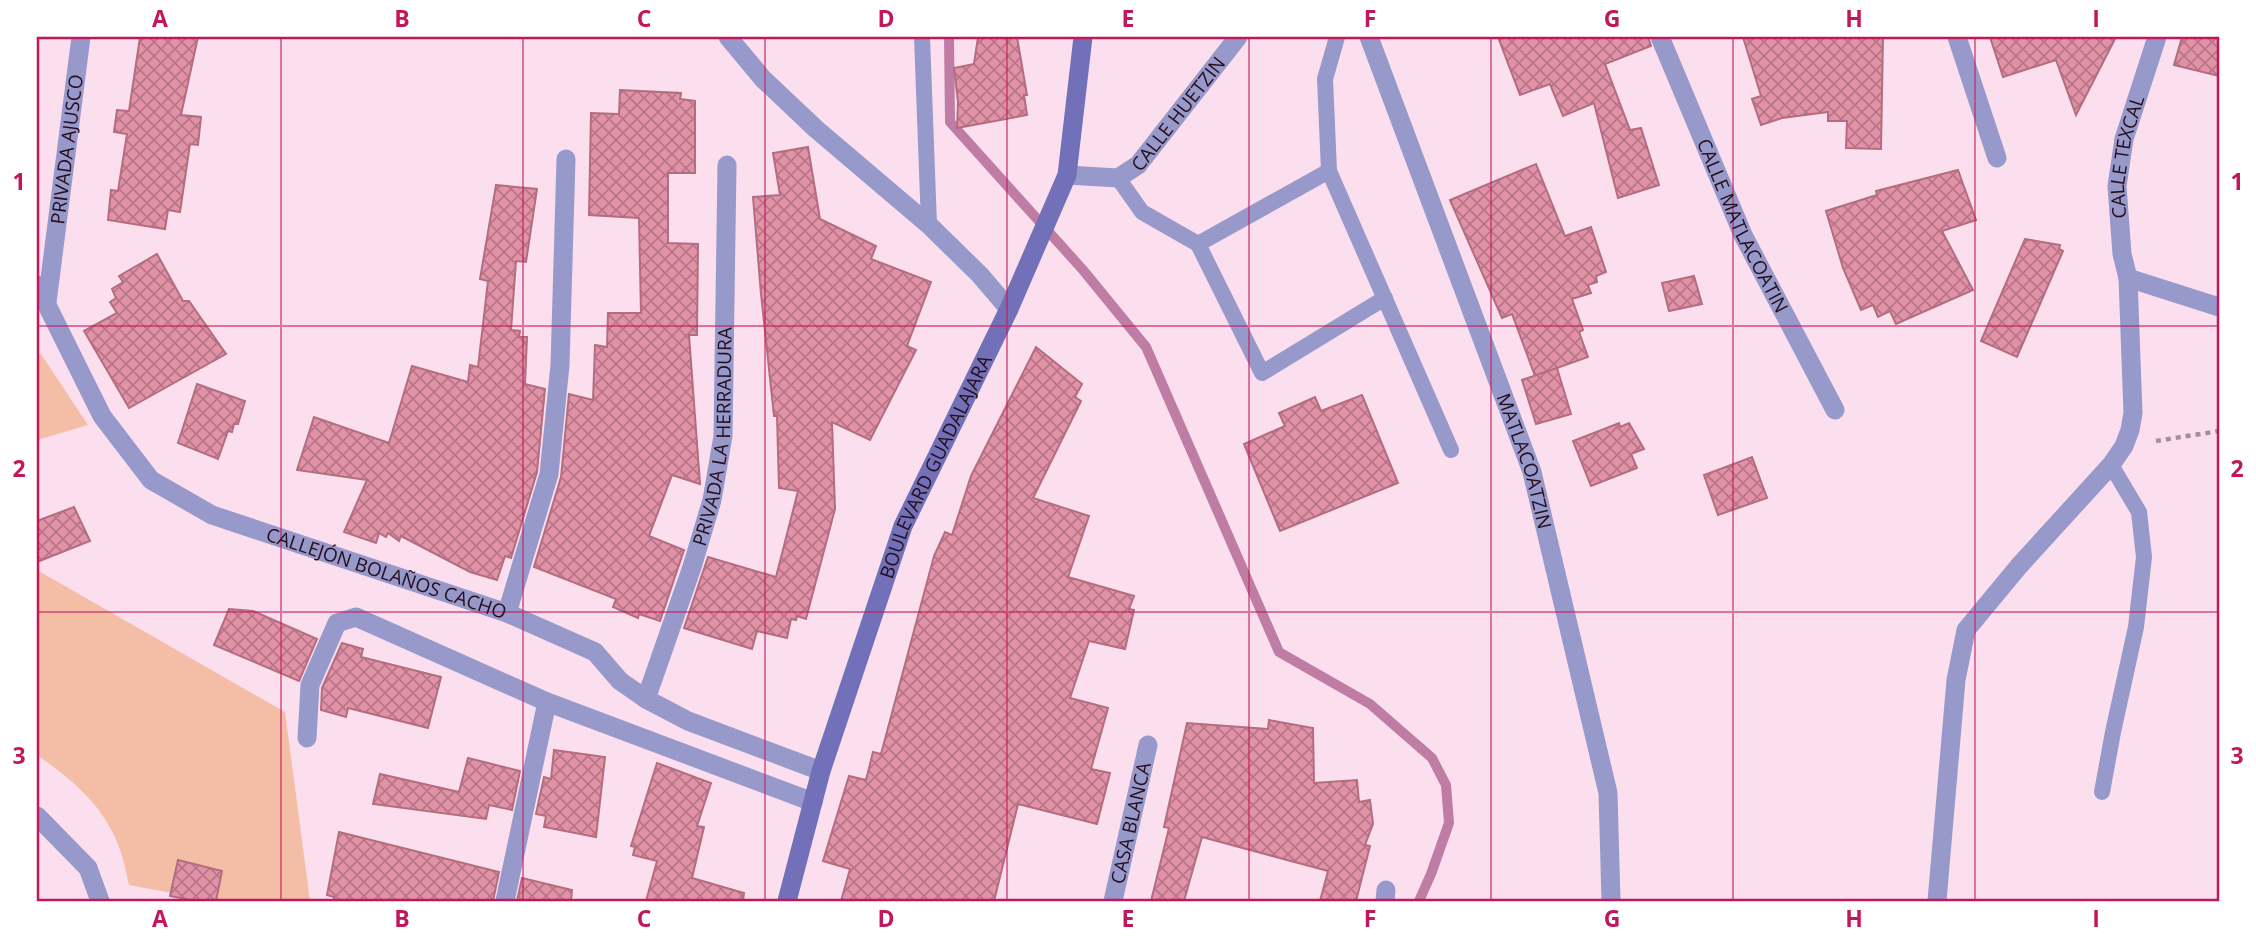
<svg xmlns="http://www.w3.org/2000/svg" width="2256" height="938" font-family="'Open Sans',sans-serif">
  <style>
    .green { fill: #f4bda6 }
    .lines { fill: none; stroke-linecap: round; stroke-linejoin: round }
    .stream { stroke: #bf7ca4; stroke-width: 10 }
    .building { fill: url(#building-cross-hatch); stroke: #b36d7f; stroke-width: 2 }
    .path { stroke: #a88d9c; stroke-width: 4.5; stroke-dasharray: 5 5; stroke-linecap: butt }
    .service { stroke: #9799ca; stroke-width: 16 }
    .minor { stroke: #9799ca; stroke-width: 19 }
    .tertiary { stroke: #9799ca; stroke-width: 19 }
    .secondary { stroke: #7270b8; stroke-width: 19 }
    .grid { fill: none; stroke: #c2185b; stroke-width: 2; stroke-opacity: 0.55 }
    .labels { text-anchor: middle; stroke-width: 5; stroke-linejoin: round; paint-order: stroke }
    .street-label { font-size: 19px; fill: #260e1d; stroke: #fff }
    .neatline { fill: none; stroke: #c2185b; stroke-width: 2.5 }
    .grid-label { font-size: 23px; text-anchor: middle; font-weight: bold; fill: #c2185b }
  </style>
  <defs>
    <pattern id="building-cross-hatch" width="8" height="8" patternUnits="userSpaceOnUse" patternTransform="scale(1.75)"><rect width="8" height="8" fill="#e292a7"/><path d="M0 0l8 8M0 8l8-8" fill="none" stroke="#b77687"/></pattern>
  </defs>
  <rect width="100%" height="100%" fill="#fcdfef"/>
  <g class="green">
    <path d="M 41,354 L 88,425 L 37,440 L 37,355 Z"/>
    <path d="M 37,570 L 285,712 L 310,901 L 215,901 L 129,885 C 126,871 123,856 117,842 C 101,803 70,778 37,755 Z"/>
  </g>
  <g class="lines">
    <path class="stream" d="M 949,37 L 950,122 L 1083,270 L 1146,347 L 1279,652 L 1370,704 L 1432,758 L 1446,785 L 1449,823 L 1431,874 L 1419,901"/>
  </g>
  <g class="building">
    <path d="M 140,37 L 198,37 L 181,115 L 201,117 L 198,145 L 190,144 L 180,212 L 168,210 L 165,229 L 108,220 L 111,190 L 118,191 L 127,134 L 114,132 L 117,110 L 129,111 Z"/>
    <path d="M 978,37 L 1017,37 L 1027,95 L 1024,95 L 1027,115 L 957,128 L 958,102 L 954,68 L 974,64 Z"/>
    <path d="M 1498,37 L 1648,37 L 1651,46 L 1605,64 L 1630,130 L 1641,128 L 1659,185 L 1618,198 L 1594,103 L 1563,116 L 1550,84 L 1520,95 Z"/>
    <path d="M 1743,37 L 1883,37 L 1881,149 L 1846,148 L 1847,121 L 1828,121 L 1828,112 L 1782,118 L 1761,125 L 1752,99 L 1761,96 Z"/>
    <path d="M 1990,37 L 2116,37 L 2076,115 L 2056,60 L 2003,77 Z"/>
    <path d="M 2182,37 L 2219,37 L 2219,76 L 2174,65 Z"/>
    <path d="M 620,90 L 681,93 L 680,99 L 695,101 L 695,173 L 668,173 L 668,243 L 698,244 L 697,335 L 689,335 L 700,484 L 672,475 L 649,536 L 684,550 L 660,621 L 639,614 L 638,618 L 613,607 L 616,599 L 534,567 L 561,477 L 569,394 L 593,400 L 595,345 L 607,347 L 608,313 L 641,313 L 639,218 L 589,215 L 591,113 L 619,114 Z"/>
    <path d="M 808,147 L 820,219 L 876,246 L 871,259 L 931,282 L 907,346 L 916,350 L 870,440 L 832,422 L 835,509 L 806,619 L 797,616 L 796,620 L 791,619 L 787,638 L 757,631 L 752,649 L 684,628 L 708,557 L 776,577 L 798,491 L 779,488 L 777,416 L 774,416 L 761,294 L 753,197 L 780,195 L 773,153 Z"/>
    <path d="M 1536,164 L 1565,236 L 1591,227 L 1606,272 L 1596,276 L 1597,282 L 1588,285 L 1591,293 L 1572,299 L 1583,330 L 1579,332 L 1588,357 L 1535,376 L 1512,314 L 1502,318 L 1450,200 Z"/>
    <path d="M 1958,170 L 1976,220 L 1942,231 L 1973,290 L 1896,324 L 1890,311 L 1878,317 L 1873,305 L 1861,310 L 1843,268 L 1826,211 L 1877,195 L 1876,191 Z"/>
    <path d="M 496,185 L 537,189 L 526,262 L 516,261 L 511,330 L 520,331 L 519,337 L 527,337 L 525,384 L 545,389 L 537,472 L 511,558 L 505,556 L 497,580 L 470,572 L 401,536 L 399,541 L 388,533 L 386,537 L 379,533 L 376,543 L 344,532 L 367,480 L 297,470 L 314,417 L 389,443 L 412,366 L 468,382 L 470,365 L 478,367 L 488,281 L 480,279 Z"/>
    <path d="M 2025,239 L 2060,245 L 2059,249 L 2063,251 L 2017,357 L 1981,341 Z"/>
    <path d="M 157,254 L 183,301 L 189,301 L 226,354 L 129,408 L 84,331 L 117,313 L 110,302 L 116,298 L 112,289 L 123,282 L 119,276 Z"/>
    <path d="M 1694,276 L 1702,304 L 1669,311 L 1662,283 Z"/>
    <path d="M 1036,347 L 1082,384 L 1075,397 L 1081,401 L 1033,498 L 1089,516 L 1068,577 L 1134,596 L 1129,609 L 1134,610 L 1125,649 L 1089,641 L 1070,698 L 1108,708 L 1091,769 L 1110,773 L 1097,824 L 1018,804 L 994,901 L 841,901 L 850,869 L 823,861 L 849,776 L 866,780 L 873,752 L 881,754 L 934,556 L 945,532 L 952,535 L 971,476 Z"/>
    <path d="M 1557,368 L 1571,414 L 1536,424 L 1522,380 Z"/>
    <path d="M 197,384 L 245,401 L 238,424 L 234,424 L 232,432 L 228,431 L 218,459 L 178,443 Z"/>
    <path d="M 1362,395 L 1398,483 L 1280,531 L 1244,444 L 1285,426 L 1279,413 L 1315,397 L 1321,411 Z"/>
    <path d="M 1619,423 L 1620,427 L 1629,423 L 1644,449 L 1631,454 L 1637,468 L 1591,486 L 1573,441 Z"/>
    <path d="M 1752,457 L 1767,498 L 1718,515 L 1704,475 Z"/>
    <path d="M 74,507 L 90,541 L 37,562 L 37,521 Z"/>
    <path d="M 229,609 L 253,611 L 317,639 L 299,681 L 214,645 Z"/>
    <path d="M 342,643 L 363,649 L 361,657 L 441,677 L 428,728 L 348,708 L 346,717 L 321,710 L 322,688 Z"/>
    <path d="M 1269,720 L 1313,728 L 1314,783 L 1357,780 L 1359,802 L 1370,800 L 1373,824 L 1365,845 L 1370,846 L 1356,901 L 1320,901 L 1328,871 L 1202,837 L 1184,901 L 1151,901 L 1169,828 L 1164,827 L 1187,723 L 1268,729 Z"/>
    <path d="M 554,750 L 605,757 L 596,837 L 544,827 L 546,816 L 536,814 L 544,777 L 551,779 Z"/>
    <path d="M 468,758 L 520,771 L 512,810 L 489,805 L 486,819 L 373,804 L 380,774 L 459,792 Z"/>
    <path d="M 657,763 L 711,783 L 697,826 L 704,827 L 692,878 L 744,893 L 743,901 L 646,901 L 657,861 L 633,855 L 635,847 L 631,846 Z"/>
    <path d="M 339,832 L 499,872 L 493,901 L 334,901 L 334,897 L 327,895 Z"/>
    <path d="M 178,860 L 222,871 L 216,901 L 196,901 L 170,896 Z"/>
    <path d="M 522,878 L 572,890 L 571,901 L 517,901 Z"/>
  </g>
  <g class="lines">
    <path class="path" d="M 2156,441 L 2219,431"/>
    <g class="service">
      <path d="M 922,37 L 929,225"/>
      <path d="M 1329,171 L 1451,450"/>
      <path d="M 1118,178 L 1142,212 L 1198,244 L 1329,171 L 1325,79 L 1337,37"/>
      <path d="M 1198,244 L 1262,373 L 1385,298"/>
      <path d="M 2102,792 L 2113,732 L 2136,627 L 2144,557 L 2139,512 L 2111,465"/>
    </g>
    <g class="minor">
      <path d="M 728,37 L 763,79 L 816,129 L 929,225 L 980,275 L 1009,309"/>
      <path id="s1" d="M 1369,37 L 1532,472 L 1608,793 L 1611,901"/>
      <path id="s2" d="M 1660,37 L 1743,235 L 1835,410"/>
      <path d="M 1957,37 L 1997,158"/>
      <path d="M 2128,278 L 2219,307"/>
      <path id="s3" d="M 37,285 L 102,416 L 151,480 L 212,515 L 507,613 L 595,652 L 620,681 L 646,699 L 688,721 L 821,771"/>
      <path id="s4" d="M 47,302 L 81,37"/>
      <path d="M 507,613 L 549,474 L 560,365 L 566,159"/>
      <path id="s5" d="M 646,699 L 692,567 L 712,500 L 723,436 L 727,165"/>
      <path d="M 307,738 L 310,685 L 337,623 L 356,617 L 547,702 L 813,802"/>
      <path d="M 37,816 L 88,868 L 100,901"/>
      <path d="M 505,901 L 547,702"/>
      <path id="s6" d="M 1113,901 L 1148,745"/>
      <path d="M 1385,901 L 1386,890"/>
      <path id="s7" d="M 1937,901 L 1956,680 L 1966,630 L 2019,566 L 2111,465 L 2124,446 L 2130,430 L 2133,413 L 2128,278 L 2122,254 L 2117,186 L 2124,139 L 2157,37"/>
    </g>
    <path class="tertiary" id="s8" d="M 1067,175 L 1118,178 L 1138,165 L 1238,37"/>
    <path class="secondary" id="s9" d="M 787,901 L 821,771 L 903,526 L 1009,309 L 1067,175 L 1083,37"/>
  </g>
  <path class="grid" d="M 281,37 L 281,901M 523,37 L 523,901M 765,37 L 765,901M 1007,37 L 1007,901M 1249,37 L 1249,901M 1491,37 L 1491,901M 1733,37 L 1733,901M 1975,37 L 1975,901M 37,326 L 2219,326M 37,612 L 2219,612"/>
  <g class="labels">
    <g class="street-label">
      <text dy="7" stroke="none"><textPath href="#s8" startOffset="140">CALLE HUETZIN</textPath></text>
      <text dy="7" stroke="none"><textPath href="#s4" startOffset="154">PRIVADA AJUSCO</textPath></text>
      <text dy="7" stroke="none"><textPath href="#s7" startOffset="808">CALLE TEXCAL</textPath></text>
      <text dy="7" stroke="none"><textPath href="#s2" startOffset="206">CALLE MATLACOATIN</textPath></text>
      <text dy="7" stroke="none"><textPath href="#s5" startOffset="273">PRIVADA LA HERRADURA</textPath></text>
      <text dy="7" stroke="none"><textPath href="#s1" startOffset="452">MATLACOATZIN</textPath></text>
      <text dy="7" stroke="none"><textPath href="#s9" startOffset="460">BOULEVARD GUADALAJARA</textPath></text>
      <text dy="7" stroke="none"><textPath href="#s3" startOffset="481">CALLEJÓN BOLAÑOS CACHO</textPath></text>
      <text dy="7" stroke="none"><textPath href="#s6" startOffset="80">CASA BLANCA</textPath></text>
    </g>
  </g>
  <rect width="2256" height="938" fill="none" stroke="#ffffff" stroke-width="77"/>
  <rect x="38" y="38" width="2180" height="862" class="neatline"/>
  <g class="grid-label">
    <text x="160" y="27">A</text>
    <text x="402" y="27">B</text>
    <text x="644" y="27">C</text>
    <text x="886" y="27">D</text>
    <text x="1128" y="27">E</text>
    <text x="1370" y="27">F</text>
    <text x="1612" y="27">G</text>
    <text x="1854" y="27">H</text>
    <text x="2096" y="27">I</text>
    <text x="19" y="190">1</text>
    <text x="2237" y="190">1</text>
    <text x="19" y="477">2</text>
    <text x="2237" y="477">2</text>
    <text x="19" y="764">3</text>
    <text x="2237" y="764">3</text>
    <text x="160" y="927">A</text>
    <text x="402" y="927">B</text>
    <text x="644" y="927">C</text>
    <text x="886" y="927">D</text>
    <text x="1128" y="927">E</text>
    <text x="1370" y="927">F</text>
    <text x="1612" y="927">G</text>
    <text x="1854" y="927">H</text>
    <text x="2096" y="927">I</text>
  </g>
</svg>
